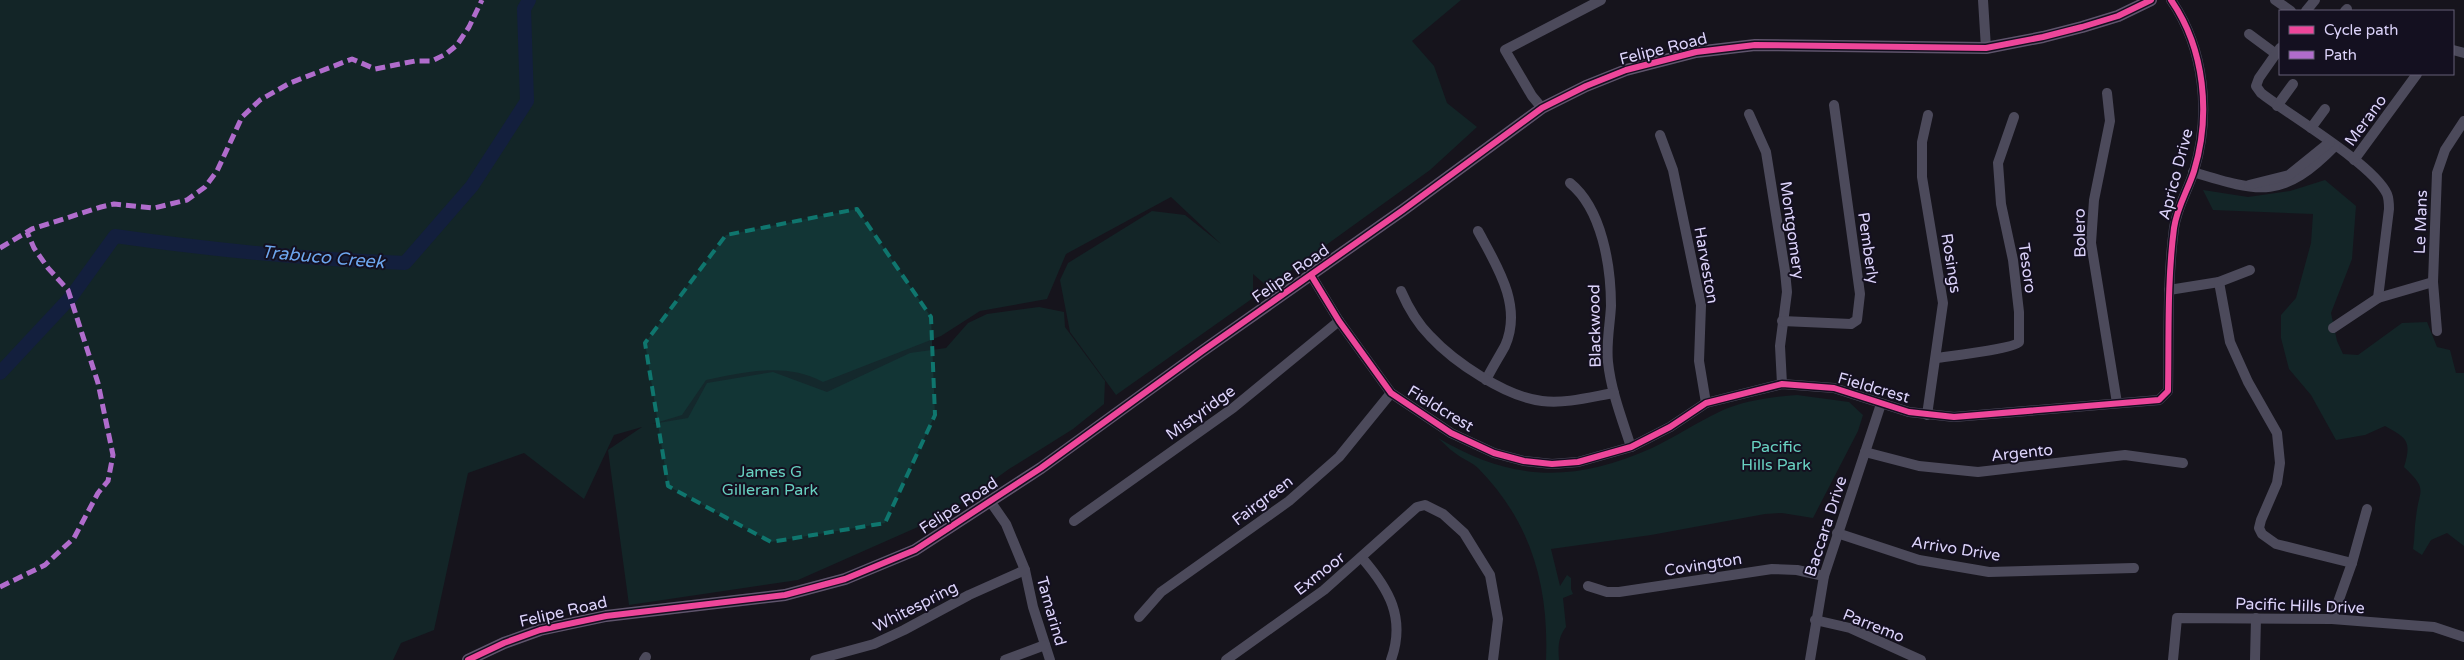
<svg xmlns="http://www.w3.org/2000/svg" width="2464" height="660" font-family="'Varela Round',sans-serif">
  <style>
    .green { fill: #132527 }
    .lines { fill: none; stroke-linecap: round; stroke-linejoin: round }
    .river { stroke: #131f3d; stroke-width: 14 }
    .minor { stroke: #4c4a5b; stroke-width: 10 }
    .major { stroke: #5f546c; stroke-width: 12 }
    .quiet { stroke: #b06ccc; stroke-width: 5; stroke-dasharray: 10 5; stroke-linecap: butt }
    .cycleway-casing { stroke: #141020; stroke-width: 9 }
    .cycleway { stroke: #ed469a; stroke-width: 6 }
    .marked { fill: #0f766e; fill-opacity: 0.2; stroke: #0f766e; stroke-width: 4; stroke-dasharray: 10 6; stroke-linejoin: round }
    .labels { text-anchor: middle; stroke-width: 4; stroke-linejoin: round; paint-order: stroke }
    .street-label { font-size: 16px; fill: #dcd3fa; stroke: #141020 }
    .park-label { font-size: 16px; fill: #68d1c1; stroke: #141020 }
    .water-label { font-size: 18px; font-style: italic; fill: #6da6ee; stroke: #141020 }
  </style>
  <rect width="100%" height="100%" fill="#16141c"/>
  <g class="green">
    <path d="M 0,0 L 1461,0 L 1412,41 L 1434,66 L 1447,103 L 1477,127 L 1430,170 L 1268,287 L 1253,274 L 1253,298 L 1116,395 L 1070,332 L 1060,280 L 1068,263 L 1152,211 L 1185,215 L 1221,244 L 1171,197 L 1066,254 L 1047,299 L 980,311 L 941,336 L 823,382 C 786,362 745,372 706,380 L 682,415 L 652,424 L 688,418 L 707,383 L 773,372 L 827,392 L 910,353 L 946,348 L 968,323 L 987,314 L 1039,307 L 1064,312 L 1065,327 L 1105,381 L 1104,404 L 1073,429 L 1009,469 L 945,515 L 798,580 L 629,605 L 608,450 L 642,427 L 614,435 L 584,499 L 524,453 L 468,473 L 434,630 L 401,643 L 393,660 L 0,660 Z"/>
    <path d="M 2325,180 L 2356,206 L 2352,259 L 2331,313 L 2337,341 L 2343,354 L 2358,355 L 2402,323 L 2427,322 L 2437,347 L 2450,350 L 2456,373 L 2464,373 L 2464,546 L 2447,533 L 2431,540 L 2422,555 L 2413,549 C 2415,538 2414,528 2416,517 C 2419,488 2429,491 2404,467 C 2412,441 2407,438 2385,426 L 2365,435 L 2336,440 L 2311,395 L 2289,369 L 2281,338 L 2281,315 L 2296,298 L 2311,243 L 2313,214 L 2213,210 L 2203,190 L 2248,197 L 2290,191 Z"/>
    <path d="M 1797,395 L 1849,402 L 1863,415 L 1858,431 L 1813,518 L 1782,513 L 1765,514 L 1651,535 L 1551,549 L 1560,586 L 1567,575 L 1571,578 L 1571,589 L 1573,594 L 1563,598 L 1566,627 C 1558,637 1558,648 1559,660 L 1546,660 C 1549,585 1531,522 1478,468 C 1472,462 1462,459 1455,453 C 1449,449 1444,443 1438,438 C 1513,482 1573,483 1652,448 C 1675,437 1696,423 1719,412 C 1742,401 1771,397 1797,395 Z"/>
  </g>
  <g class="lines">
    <path class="river" d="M 0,373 L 71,297 L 115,236 C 211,250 308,259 405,263 L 472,186 L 527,101 L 524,9 L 529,0"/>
    <g class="minor">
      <path d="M 1983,0 L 1986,48"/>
      <path d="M 2275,0 L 2291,11"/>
      <path d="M 2306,11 L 2315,0"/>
      <path d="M 2345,11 L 2347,9"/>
      <path d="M 2249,34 L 2276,54"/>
      <path d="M 2280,48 L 2259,78 L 2256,86 L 2261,93 C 2289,115 2373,164 2387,194 C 2389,199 2389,204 2389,209 L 2378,298"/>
      <path d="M 2453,50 L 2464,53"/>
      <path d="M 2107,93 L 2110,121 L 2094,200 L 2091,243 L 2117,403"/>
      <path d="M 2277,106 L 2293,84"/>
      <path d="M 1542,108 L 1532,96 L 1505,50 L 1601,0"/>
      <path d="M 1749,114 L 1766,152 L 1785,271 L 1787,292 L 1780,346 L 1782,384"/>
      <path d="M 2311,128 L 2325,109"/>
      <path d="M 1660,135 L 1673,170 L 1701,305 L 1699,361 L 1706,403"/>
      <path d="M 2354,160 L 2417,74"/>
      <path d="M 2193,172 C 2261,193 2283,199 2335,146"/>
      <path d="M 1570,183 C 1602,209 1611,266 1611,306 C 1610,325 1606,343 1608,362 C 1611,391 1622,419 1631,447"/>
      <path d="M 2249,185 L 2289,175 L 2330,142"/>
      <path d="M 1478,231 C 1497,266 1523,306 1505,346 C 1499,357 1492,368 1486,380"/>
      <path d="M 1311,275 L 1339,321 L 1391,393 L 1451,433 L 1494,453 L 1524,461 L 1552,464 L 1578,462 L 1631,447 L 1670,427 L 1706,403 L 1782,384 L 1834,388 L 1909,412 L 1954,417 L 2159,400 L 2168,391 C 2169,337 2167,282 2174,228 C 2177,207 2188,190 2194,171 C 2211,115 2205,49 2171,0"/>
      <path d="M 2219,282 L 2230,342 L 2248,382 L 2277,433 L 2280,463 L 2277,483 L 2261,520 L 2259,528 L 2262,534 L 2276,544 L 2352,563"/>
      <path d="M 2169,290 L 2219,282 L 2250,270"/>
      <path d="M 1401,291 C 1408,307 1418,324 1430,336 C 1454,362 1506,397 1542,401 C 1565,404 1591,397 1614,393"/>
      <path d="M 1782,321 L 1851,324 L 1857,320 L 1860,294 L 1834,105"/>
      <path d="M 2333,328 L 2378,298 L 2433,282"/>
      <path d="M 2437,331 L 2433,282 L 2437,173 L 2445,150 L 2464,121"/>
      <path d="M 1937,358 C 1950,356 2013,349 2019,342 L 2019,312 L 2013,260 L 2001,204 L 1998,163 L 2014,117"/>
      <path d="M 1927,415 L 1943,303 L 1922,177 L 1922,142 L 1928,115"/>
      <path d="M 1865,452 L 1919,466 L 1978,472 L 2125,455 L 2183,463"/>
      <path d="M 990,501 L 1006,524 L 1025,570 L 1033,607 L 1050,660"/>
      <path d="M 1074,521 L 1233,408 L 1339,321"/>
      <path d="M 1837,533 L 1919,560 L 1989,572 L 2134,568"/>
      <path d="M 1362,558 C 1389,589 1406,618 1391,660"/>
      <path d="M 1588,586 L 1607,592 L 1619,592 L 1772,569 L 1797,570 L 1824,576"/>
      <path d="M 1139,617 L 1161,592 L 1289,501 L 1339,457 L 1391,393"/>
      <path d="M 2332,619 L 2352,563 L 2367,509"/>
      <path d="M 1815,620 L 1850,628 L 1921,660"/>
      <path d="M 644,660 L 646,657"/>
      <path d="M 815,660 L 874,644 L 904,630 L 969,595 L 1025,570"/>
      <path d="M 1005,660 L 1045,645"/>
      <path d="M 1226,660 L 1324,590 L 1417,507 L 1425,505 L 1443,514 L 1464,533 L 1490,575 L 1498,619 L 1493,660"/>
      <path d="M 1810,660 L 1824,576 L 1881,404"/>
      <path d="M 2173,660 L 2177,618 L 2332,619 L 2434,627 L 2464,637"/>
      <path d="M 2255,660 L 2256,618"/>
    </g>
    <path class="major" d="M 468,660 L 504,643 L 540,630 L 606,616 L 785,595 L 845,579 L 915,550 L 1041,468 L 1201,352 L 1403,210 L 1542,108 L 1586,86 L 1626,70 L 1696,52 L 1755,45 L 1986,48 L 2043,37 L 2082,27 L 2118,16 L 2151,0"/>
    <g class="quiet">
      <path d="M 0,248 L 32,229 L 101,207 L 114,204 L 154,208 L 187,200 L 205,187 L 217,171 L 242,117 L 260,100 L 290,83 L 352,59 L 375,69 L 415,61 L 432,61 L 446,54 L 457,45 L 469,27 L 482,0"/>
      <path d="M 0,587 L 45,565 L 74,538 L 98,493 L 108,481 L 113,455 L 98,383 L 68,290 L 48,268 L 34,248 L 27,232"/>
    </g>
    <g class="cycleway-casing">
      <g id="cycleway">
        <path d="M 1311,275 L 1339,321 L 1391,393 L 1451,433 L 1494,453 L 1524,461 L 1552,464 L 1578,462 L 1631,447 L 1670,427 L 1706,403 L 1782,384 L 1834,388 L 1909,412 L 1954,417 L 2159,400 L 2168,391 C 2169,337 2167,282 2174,228 C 2177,207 2188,190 2194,171 C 2211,115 2205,49 2171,0"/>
        <path d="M 468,660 L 504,643 L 540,630 L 606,616 L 785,595 L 845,579 L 915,550 L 1041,468 L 1201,352 L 1403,210 L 1542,108 L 1586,86 L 1626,70 L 1696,52 L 1755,45 L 1986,48 L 2043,37 L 2082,27 L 2118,16 L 2151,0"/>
      </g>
    </g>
    <use href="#cycleway" class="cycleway"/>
  </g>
  <path class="marked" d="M 857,209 L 931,317 L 935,415 L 885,523 L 771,542 L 668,486 L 645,343 L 726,235 Z"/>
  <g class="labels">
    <g class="street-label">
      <text transform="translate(1663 48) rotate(-14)" y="6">Felipe Road</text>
      <text transform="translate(2365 120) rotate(-54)" y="6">Merano</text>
      <text transform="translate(2175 174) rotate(-75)" y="6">Aprico Drive</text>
      <text transform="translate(2420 222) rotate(-88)" y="6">Le Mans</text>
      <text transform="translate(1793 230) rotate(82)" y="6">Montgomery</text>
      <text transform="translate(2079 233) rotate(-91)" y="6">Bolero</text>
      <text transform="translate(1869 248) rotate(82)" y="6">Pemberly</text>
      <text transform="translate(1952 263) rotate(81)" y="6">Rosings</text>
      <text transform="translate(1707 265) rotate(80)" y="6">Harveston</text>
      <text transform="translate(2028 268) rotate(82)" y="6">Tesoro</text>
      <text transform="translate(1290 273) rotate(-35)" y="6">Felipe Road</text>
      <text transform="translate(1594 326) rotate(-91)" y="6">Blackwood</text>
      <text transform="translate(1874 387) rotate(16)" y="6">Fieldcrest</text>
      <text transform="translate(1441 408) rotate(31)" y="6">Fieldcrest</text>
      <text transform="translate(1200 412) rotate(-36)" y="6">Mistyridge</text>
      <text transform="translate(2022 452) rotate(-6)" y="6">Argento</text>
      <text transform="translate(1262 500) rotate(-37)" y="6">Fairgreen</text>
      <text transform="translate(958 505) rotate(-33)" y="6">Felipe Road</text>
      <text transform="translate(1825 526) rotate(-72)" y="6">Baccara Drive</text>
      <text transform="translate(1956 548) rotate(9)" y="6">Arrivo Drive</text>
      <text transform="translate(1703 564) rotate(-9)" y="6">Covington</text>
      <text transform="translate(1319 573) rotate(-38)" y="6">Exmoor</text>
      <text transform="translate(2300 605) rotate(2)" y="6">Pacific Hills Drive</text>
      <text transform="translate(915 606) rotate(-27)" y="6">Whitespring</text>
      <text transform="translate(563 611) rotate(-13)" y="6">Felipe Road</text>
      <text transform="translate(1052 611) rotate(74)" y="6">Tamarind</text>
      <text transform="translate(1874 625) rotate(22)" y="6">Parremo</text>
    </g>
    <g class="park-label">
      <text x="1776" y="452">Pacific<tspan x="1776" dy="18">Hills Park</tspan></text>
      <text x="770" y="477">James G<tspan x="770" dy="18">Gilleran Park</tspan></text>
    </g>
    <g class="water-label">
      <text transform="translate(323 257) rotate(5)" y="6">Trabuco Creek</text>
    </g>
  </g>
  <rect x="2279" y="10" width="175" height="65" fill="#141020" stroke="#645e77"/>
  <rect x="2289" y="26" width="25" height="8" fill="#ed469a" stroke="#645e77"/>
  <text x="2324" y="35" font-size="15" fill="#dcd3fa">Cycle path</text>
  <rect x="2289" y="51" width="25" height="8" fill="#b06ccc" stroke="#645e77"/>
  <text x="2324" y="60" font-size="15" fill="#dcd3fa">Path</text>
</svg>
